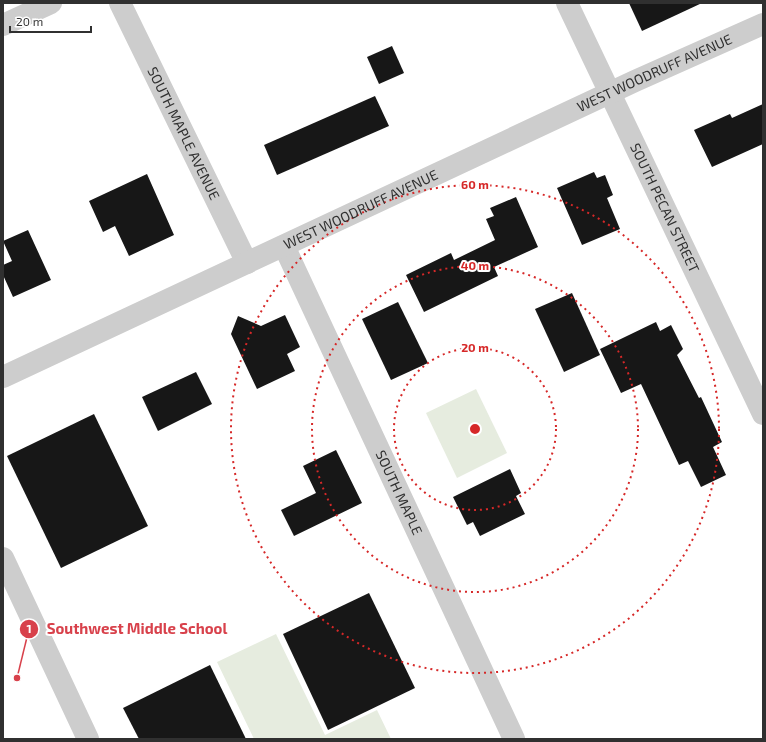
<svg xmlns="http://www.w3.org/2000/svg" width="766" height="742" font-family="'Exo 2',sans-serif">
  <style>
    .green { fill: #e6ecdf }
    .building { fill: #171717 }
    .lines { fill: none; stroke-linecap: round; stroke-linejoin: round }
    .minor { stroke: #cdcdcd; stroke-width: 22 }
    .ring { fill: none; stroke: #d62828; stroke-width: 2; stroke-dasharray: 2 4 }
    .labels { text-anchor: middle; stroke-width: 4; stroke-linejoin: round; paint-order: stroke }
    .street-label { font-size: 14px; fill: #303030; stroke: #fff }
    .centre { fill: #d62828; stroke: #fff; stroke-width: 2 }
    .ring-label { font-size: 12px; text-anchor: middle; font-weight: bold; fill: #d62828; stroke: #fff; stroke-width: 4; stroke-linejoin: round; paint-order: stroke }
    .leader { fill: none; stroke: #d8414b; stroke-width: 1.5 }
    .callout-dot { fill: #d8414b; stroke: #fff; stroke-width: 1.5 }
    .mark-label { font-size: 12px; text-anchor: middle; font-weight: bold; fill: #fff }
    .callout-label { font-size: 15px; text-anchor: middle; font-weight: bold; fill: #d8414b; stroke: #fff; stroke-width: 4; stroke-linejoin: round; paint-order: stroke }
  </style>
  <rect width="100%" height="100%" fill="#fff"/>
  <g class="green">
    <path d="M 476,389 L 507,453 L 457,478 L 426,413 Z"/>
    <path d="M 276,634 L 325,735 L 377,710 L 391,739 L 254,739 L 217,662 Z"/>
  </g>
  <g class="building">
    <path d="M 629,3 L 702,3 L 642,31 Z"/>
    <path d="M 392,46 L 404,73 L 379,84 L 367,57 Z"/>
    <path d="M 375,96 L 389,126 L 277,175 L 264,145 Z"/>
    <path d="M 763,104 L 763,144 L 712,167 L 694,130 L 730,114 L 732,118 Z"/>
    <path d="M 594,172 L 597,178 L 605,175 L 613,195 L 607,198 L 620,229 L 582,245 L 557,188 Z"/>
    <path d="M 147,174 L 174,235 L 129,256 L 115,226 L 103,232 L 89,201 Z"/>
    <path d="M 516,197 L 538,247 L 494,267 L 498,276 L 424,312 L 406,275 L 451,253 L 454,260 L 495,240 L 486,219 L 494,216 L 490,208 Z"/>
    <path d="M 28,230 L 51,280 L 13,297 L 3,275 L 3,265 L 12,261 L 3,241 Z"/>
    <path d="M 572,293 L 600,355 L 564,372 L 535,309 Z"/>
    <path d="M 398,302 L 428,363 L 391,380 L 362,319 Z"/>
    <path d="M 285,315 L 300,347 L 287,354 L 295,371 L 257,389 L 231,334 L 238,316 L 261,326 Z"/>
    <path d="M 656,322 L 660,331 L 671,325 L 683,349 L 677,355 L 699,398 L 701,397 L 722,442 L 713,447 L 726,475 L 701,487 L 688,461 L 679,465 L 641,384 L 621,393 L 600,349 Z"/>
    <path d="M 196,372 L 212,404 L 158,431 L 142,397 Z"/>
    <path d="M 94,414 L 148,526 L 61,568 L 7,456 Z"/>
    <path d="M 336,450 L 362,503 L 294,536 L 281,510 L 316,493 L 303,466 Z"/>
    <path d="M 510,469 L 521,493 L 516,496 L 525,514 L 480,536 L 473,522 L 467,525 L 453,497 Z"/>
    <path d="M 369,593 L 415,688 L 328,730 L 283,634 Z"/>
    <path d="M 210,665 L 246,739 L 139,739 L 123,708 Z"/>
  </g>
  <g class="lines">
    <g class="minor">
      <path id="s1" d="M 120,3 L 247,263"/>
      <path id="s2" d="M 567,3 L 763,414"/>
      <path d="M 3,25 L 51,3"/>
      <path id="s3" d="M 284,246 L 514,739"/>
      <path id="s4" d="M 3,377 L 635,81 L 763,24"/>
      <path d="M 3,558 L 88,739"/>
    </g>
  </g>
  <g class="ring">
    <circle cx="475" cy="429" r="81"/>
    <circle cx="475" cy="429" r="163"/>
    <circle cx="475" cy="429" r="244"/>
  </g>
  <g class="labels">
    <g class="street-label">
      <text dy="5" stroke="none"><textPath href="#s4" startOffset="719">WEST WOODRUFF AVENUE</textPath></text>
      <text dy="5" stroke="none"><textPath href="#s1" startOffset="145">SOUTH MAPLE AVENUE</textPath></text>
      <text dy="5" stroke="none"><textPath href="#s2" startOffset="227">SOUTH PECAN STREET</textPath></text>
      <text dy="5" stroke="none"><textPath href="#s4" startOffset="395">WEST WOODRUFF AVENUE</textPath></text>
      <text dy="5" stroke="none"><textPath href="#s3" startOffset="272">SOUTH MAPLE</textPath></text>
    </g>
  </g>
  <circle cx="475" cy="429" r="6" class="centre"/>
  <g class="ring-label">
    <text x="475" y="189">60 m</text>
    <text x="475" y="270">40 m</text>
    <text x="475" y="352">20 m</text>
  </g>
  <path class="leader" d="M17 678L29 629"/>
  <g class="callout-dot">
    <circle cx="17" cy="678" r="4"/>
    <circle cx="29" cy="629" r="10"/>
  </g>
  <g class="mark-label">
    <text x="29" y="633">1</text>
  </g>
  <g class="callout-label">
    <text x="137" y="634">Southwest Middle School</text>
  </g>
  <rect width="766" height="742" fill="none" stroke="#303030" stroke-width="8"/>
  <path d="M10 26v6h81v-6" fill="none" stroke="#303030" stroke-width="2"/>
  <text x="16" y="26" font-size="12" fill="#303030" stroke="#ffffff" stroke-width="3" paint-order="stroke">20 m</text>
</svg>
